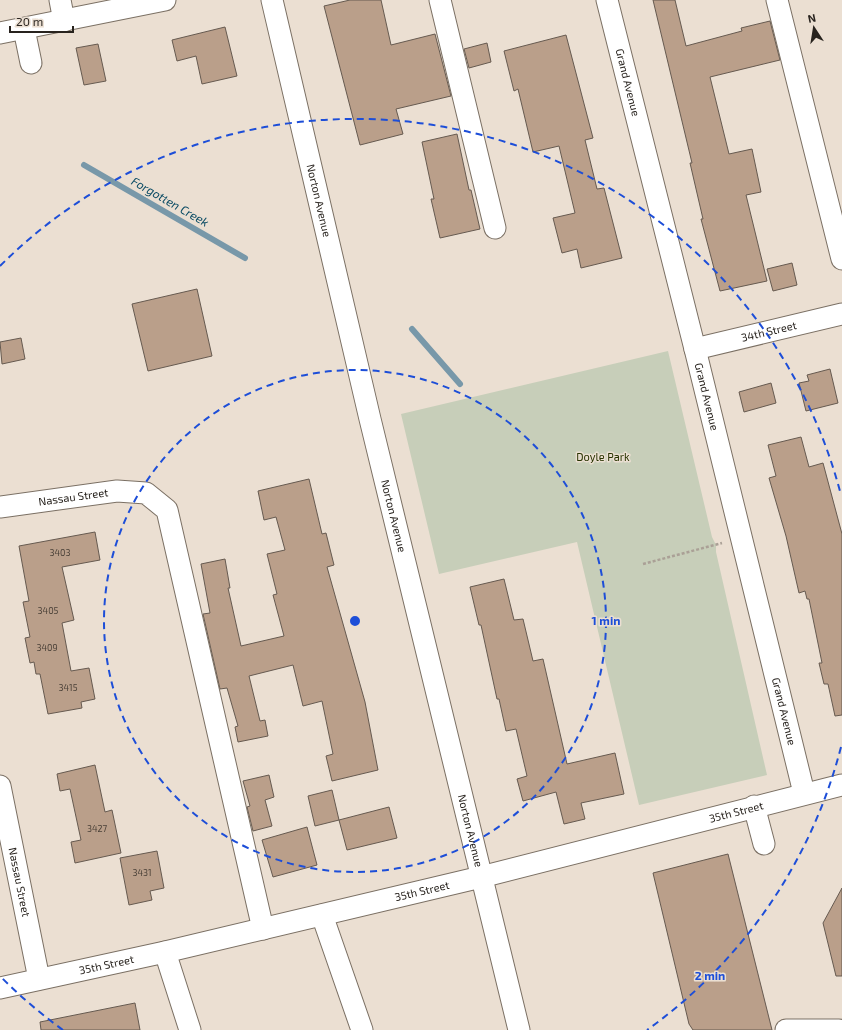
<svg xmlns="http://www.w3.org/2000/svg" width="842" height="1030" font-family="'Exo 2',sans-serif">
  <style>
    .green { fill: #c7ceb9 }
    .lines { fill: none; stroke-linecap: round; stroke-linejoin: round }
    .stream { stroke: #7898a9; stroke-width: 6 }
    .building { fill: #ba9f8a; stroke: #665a50 }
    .minor-casing { stroke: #7b7064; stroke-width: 23 }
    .path { stroke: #aaa096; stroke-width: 2.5; stroke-dasharray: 3 2; stroke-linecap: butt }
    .minor { stroke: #fff; stroke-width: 21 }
    .ring { fill: none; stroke: #1d4ed8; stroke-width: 2; stroke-dasharray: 7 5 }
    .labels { text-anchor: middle; stroke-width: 3; stroke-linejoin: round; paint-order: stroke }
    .number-label { font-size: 9px; fill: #4c4239 }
    .street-label { font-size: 11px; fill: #28231e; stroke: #ebdfd2 }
    .park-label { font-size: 11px; fill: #283300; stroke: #ebdfd2 }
    .water-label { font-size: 12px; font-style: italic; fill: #0a4b64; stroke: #ebdfd2 }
    .centre { fill: #1d4ed8; stroke: #ebdfd2; stroke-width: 2 }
    .ring-label { font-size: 12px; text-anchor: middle; font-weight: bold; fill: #1d4ed8; stroke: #ebdfd2; stroke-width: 3; stroke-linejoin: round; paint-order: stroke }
  </style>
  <rect width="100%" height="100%" fill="#ebdfd2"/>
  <path class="green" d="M 668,351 L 712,537 L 716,545 L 716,552 L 767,775 L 639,805 L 577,542 L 439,574 L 401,414 Z"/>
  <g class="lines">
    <g class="stream">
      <path d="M 84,165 L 245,258"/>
      <path d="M 412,329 L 460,384"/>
    </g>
  </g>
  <g class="building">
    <path d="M 350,0 L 381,0 L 391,45 L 435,34 L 451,96 L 396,109 L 403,134 L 360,145 L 324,6 Z"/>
    <path d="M 653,0 L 675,0 L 686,46 L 742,31 L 741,28 L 770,21 L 780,60 L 710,77 L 729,154 L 752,149 L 761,192 L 746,195 L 767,281 L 720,291 L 701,219 L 703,219 L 690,163 L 692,163 Z"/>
    <path d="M 225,27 L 237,76 L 202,84 L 196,56 L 177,61 L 172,40 Z"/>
    <path d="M 566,35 L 593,138 L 585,140 L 597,189 L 604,188 L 622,258 L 581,268 L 577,249 L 562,253 L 553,218 L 575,213 L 559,146 L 533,152 L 518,89 L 514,91 L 504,51 Z"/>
    <path d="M 487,43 L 491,62 L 469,68 L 464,49 Z"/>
    <path d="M 98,44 L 106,81 L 84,85 L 76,48 Z"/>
    <path d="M 457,134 L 469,190 L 471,190 L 480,229 L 440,238 L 431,199 L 434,199 L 422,142 Z"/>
    <path d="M 792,263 L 797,285 L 773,291 L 767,269 Z"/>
    <path d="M 197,289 L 212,356 L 148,371 L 132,304 Z"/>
    <path d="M 21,338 L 25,359 L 2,364 L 0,342 Z"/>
    <path d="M 830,369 L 838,403 L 806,411 L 799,383 L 809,381 L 807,375 Z"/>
    <path d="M 771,383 L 776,403 L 744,412 L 739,392 Z"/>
    <path d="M 801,437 L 809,467 L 823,463 L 842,534 L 842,715 L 835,716 L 828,684 L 824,684 L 819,663 L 822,663 L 809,599 L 807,599 L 805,591 L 799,593 L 786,536 L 769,478 L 776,476 L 768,445 Z"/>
    <path d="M 309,479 L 322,534 L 326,533 L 334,565 L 327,567 L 365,702 L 378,770 L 332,781 L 326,756 L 333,754 L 322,701 L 303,706 L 293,665 L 249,676 L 260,721 L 265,720 L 268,736 L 238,742 L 235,727 L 238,726 L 227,688 L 220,689 L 203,614 L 210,613 L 201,564 L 225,559 L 230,588 L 228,588 L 241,646 L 284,636 L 273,595 L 277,594 L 267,554 L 285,550 L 276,517 L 264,520 L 258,491 Z"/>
    <path d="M 95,532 L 100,560 L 62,567 L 74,620 L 62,623 L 71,671 L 89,668 L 95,699 L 81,702 L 82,708 L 48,714 L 40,674 L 36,674 L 34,662 L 30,663 L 25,638 L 30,637 L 23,602 L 29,601 L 19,546 Z"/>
    <path d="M 504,579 L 514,620 L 523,619 L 533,661 L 543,659 L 567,764 L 615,753 L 624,794 L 581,803 L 585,819 L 564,824 L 556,792 L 523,801 L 517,779 L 527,776 L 516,729 L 506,731 L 499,699 L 497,699 L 481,625 L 479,625 L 470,587 Z"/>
    <path d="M 95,765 L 105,812 L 112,810 L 121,853 L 75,863 L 71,842 L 81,840 L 70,789 L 60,791 L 57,774 Z"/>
    <path d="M 269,775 L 274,797 L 265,800 L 272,826 L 253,831 L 247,807 L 250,806 L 243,781 Z"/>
    <path d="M 332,790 L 339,820 L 315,826 L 308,796 Z"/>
    <path d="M 389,807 L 397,838 L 347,850 L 339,820 Z"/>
    <path d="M 307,827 L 317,865 L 273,877 L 262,840 Z"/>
    <path d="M 157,851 L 164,888 L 150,891 L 152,900 L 129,905 L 120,858 Z"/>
    <path d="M 728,854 L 772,1030 L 693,1030 L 689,1024 L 653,873 Z"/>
    <path d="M 842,888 L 842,976 L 836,976 L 823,923 Z"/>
    <path d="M 135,1003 L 140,1030 L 41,1030 L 40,1022 Z"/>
  </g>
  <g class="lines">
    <g class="minor-casing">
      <g id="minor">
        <path d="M 60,0 L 64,21"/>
        <path id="s1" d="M 272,0 L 370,419 L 519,1030"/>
        <path d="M 440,0 L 495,228"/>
        <path id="s2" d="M 607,0 L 695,349 L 804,793"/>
        <path d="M 777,0 L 842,259"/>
        <path d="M 24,29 L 31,63"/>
        <path d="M 0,33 L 165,0"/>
        <path id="s3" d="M 695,349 L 842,314"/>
        <path id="s4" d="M 0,507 L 117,491 L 146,493 L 167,510 L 263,929"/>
        <path id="s5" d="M 0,786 L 39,979"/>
        <path d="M 754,806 L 764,844"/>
        <path d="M 322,915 L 362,1030"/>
        <path d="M 165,952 L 190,1030"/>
        <path id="s6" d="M 0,988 L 165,952 L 481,877 L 842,785"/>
        <path d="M 786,1030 L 839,1030"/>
      </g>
    </g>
    <path class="path" d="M 643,564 L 722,543"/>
    <use href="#minor" class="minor"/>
  </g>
  <g class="ring">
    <circle cx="355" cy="621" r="251"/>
    <path d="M841 747A502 502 0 0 1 647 1030M63 1030A502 502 0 0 1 0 976M0 266A502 502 0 0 1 841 495"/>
  </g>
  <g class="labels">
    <g class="number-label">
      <text x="60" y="556">3403</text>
      <text x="48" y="614">3405</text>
      <text x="47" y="651">3409</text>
      <text x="68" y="691">3415</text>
      <text x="97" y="832">3427</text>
      <text x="142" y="876">3431</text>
    </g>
    <g class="street-label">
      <text dy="4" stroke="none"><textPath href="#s2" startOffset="85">Grand Avenue</textPath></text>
      <text dy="4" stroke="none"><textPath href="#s1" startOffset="206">Norton Avenue</textPath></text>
      <text dy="4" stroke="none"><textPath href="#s3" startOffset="76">34th Street</textPath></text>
      <text dy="4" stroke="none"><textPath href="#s2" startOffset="409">Grand Avenue</textPath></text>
      <text dy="4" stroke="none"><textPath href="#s4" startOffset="74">Nassau Street</textPath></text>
      <text dy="4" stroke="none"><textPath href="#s1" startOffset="530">Norton Avenue</textPath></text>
      <text dy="4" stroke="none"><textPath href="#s2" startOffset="733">Grand Avenue</textPath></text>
      <text dy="4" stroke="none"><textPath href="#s6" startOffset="757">35th Street</textPath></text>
      <text dy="4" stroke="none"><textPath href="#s1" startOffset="854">Norton Avenue</textPath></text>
      <text dy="4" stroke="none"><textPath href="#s5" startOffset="98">Nassau Street</textPath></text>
      <text dy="4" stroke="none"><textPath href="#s6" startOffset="433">35th Street</textPath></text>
      <text dy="4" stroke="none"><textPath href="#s6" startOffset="109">35th Street</textPath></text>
    </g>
    <g class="park-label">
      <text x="603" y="461">Doyle Park</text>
    </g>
    <g class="water-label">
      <text transform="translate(170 202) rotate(30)" y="4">Forgotten Creek</text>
    </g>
  </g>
  <circle cx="355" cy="621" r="6" class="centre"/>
  <g class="ring-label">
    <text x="606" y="625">1 min</text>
    <text x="710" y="980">2 min</text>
  </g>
  <g transform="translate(814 28) rotate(348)" stroke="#ebdfd2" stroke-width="3" paint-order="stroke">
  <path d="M0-3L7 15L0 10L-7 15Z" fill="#28231e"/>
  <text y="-6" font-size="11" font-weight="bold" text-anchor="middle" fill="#28231e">N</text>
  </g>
  <path d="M10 26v6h63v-6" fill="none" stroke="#28231e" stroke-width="2"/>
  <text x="16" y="26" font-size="12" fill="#28231e" stroke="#ebdfd2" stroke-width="3" paint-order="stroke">20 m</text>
</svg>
